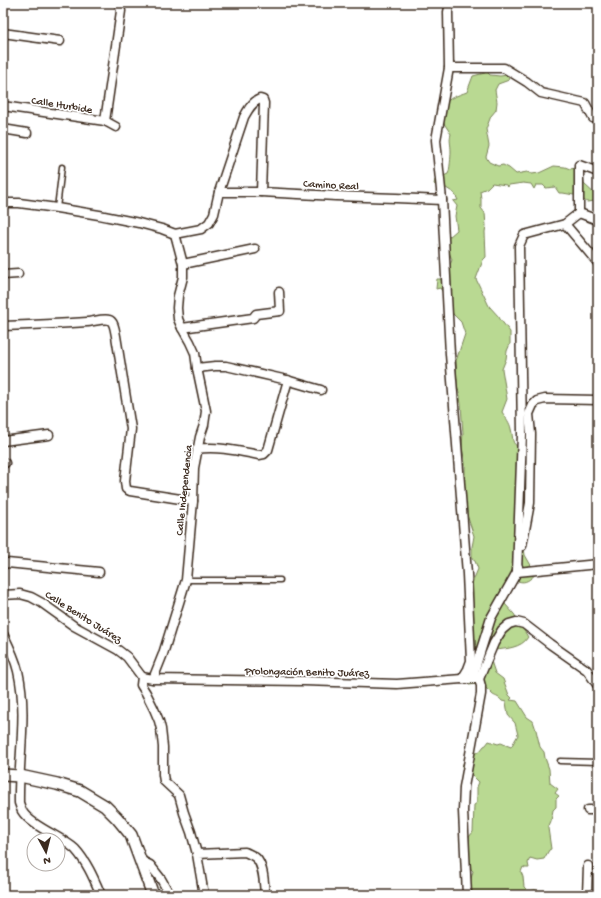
<svg xmlns="http://www.w3.org/2000/svg" width="601" height="898" font-family="'Gochi Hand',sans-serif">
  <style>
    .green { fill: #b9d992; stroke: #7a8258 }
    .lines { fill: none; stroke-linecap: round; stroke-linejoin: round }
    .lane-casing { stroke: #3b2a1e; stroke-width: 7 }
    .street-casing { stroke: #3b2a1e; stroke-width: 11 }
    .secondary-casing { stroke: #3b2a1e; stroke-width: 14 }
    .lane { stroke: #fff; stroke-width: 4 }
    .street { stroke: #fff; stroke-width: 8 }
    .secondary { stroke: #fff; stroke-width: 11 }
    .labels { text-anchor: middle; stroke-width: 3.5; stroke-linejoin: round; paint-order: stroke }
    .street-label { font-size: 11px; fill: #3b2a1e; stroke: #fff }
  </style>
  <rect width="100%" height="100%" fill="#fff"/>
  <filter id="ink" filterUnits="userSpaceOnUse"><feTurbulence type="fractalNoise" baseFrequency=".025" numOctaves="2"/><feDisplacementMap in="SourceGraphic" scale="8" xChannelSelector="R" yChannelSelector="G"/><feConvolveMatrix kernelMatrix="1 2 1 2 8 2 1 2 1" color-interpolation-filters="sRGB"/></filter>
  <g filter="url(#ink)">
    <path class="green" d="M 486,71 L 490,75 L 500,76 L 508,75 L 509,80 L 498,84 L 495,90 L 497,102 L 496,110 L 491,116 L 486,129 L 489,146 L 486,157 L 489,162 L 498,166 L 503,165 L 509,168 L 516,174 L 527,172 L 532,174 L 539,173 L 554,166 L 565,167 L 570,169 L 576,168 L 584,181 L 584,184 L 598,197 L 595,201 L 587,202 L 574,195 L 563,193 L 559,193 L 555,187 L 546,188 L 543,185 L 536,185 L 534,189 L 531,184 L 523,183 L 509,185 L 508,187 L 506,185 L 492,183 L 487,188 L 480,191 L 481,199 L 481,208 L 485,213 L 486,226 L 485,232 L 486,257 L 483,260 L 476,279 L 489,306 L 499,317 L 500,319 L 510,332 L 510,344 L 507,351 L 506,359 L 502,369 L 507,399 L 502,412 C 506,418 510,423 511,429 C 514,439 510,444 521,448 L 523,456 L 525,456 L 528,462 L 531,462 L 523,540 L 525,555 L 536,574 C 530,579 526,584 518,581 L 516,583 L 513,583 L 513,587 L 510,589 L 505,604 L 514,614 L 528,637 C 522,648 505,649 494,650 L 489,655 L 495,673 L 503,679 L 509,695 L 512,698 L 510,700 L 517,701 L 527,717 L 533,721 L 536,730 L 540,747 L 544,752 L 545,758 L 549,769 L 550,783 L 558,789 L 555,793 L 559,796 L 556,799 L 556,807 L 553,810 L 551,821 L 548,828 L 551,849 L 549,850 L 544,859 L 537,860 L 530,858 L 528,863 L 529,868 L 525,868 L 523,867 L 521,872 L 523,877 L 524,887 L 528,891 L 535,890 L 540,892 L 539,895 L 469,895 L 470,883 L 473,871 L 471,869 C 471,863 468,855 469,850 C 469,845 470,842 469,837 L 473,832 L 474,805 L 477,803 L 477,787 L 479,782 L 472,775 L 467,776 L 462,767 L 465,758 L 480,751 L 484,746 L 486,745 L 489,741 L 498,744 L 501,743 L 511,747 L 518,735 L 515,723 L 508,715 L 506,702 L 502,701 C 498,696 495,697 492,694 C 484,686 481,683 469,685 L 469,680 L 458,678 L 458,675 L 465,667 L 468,659 L 468,593 L 478,569 L 475,561 L 472,559 L 472,547 L 474,536 L 467,515 L 460,499 L 463,490 L 465,478 L 465,463 L 462,447 L 463,433 L 461,405 L 460,396 L 457,385 L 456,361 L 465,334 L 461,322 L 453,314 L 447,299 L 440,288 L 436,289 L 437,279 L 444,279 L 452,260 L 445,241 L 449,237 L 457,230 L 455,216 L 457,206 L 453,201 L 458,200 L 454,193 L 443,186 L 438,187 L 434,184 L 435,180 L 448,174 C 450,170 451,156 451,151 C 451,144 449,140 451,134 L 443,122 C 446,98 445,100 467,92 L 473,76 L 485,73 Z"/>
    <g class="lines">
      <g class="lane-casing">
        <g id="lane">
          <path d="M 57,208 L 62,167"/>
          <path d="M 186,580 L 280,580"/>
          <path d="M 560,761 L 598,762"/>
        </g>
      </g>
      <g class="street-casing">
        <g id="street">
          <path d="M 450,3 L 448,12 L 449,68 L 436,140 L 442,200 L 450,354 L 467,574 L 471,661 L 468,669 L 462,679"/>
          <path d="M 3,33 L 60,41"/>
          <path d="M 449,68 L 504,68 L 527,82 L 541,93 L 585,103 L 593,118"/>
          <path d="M 3,106 L 105,121 L 116,127"/>
          <path d="M 105,121 L 121,11 L 119,3"/>
          <path d="M 3,129 L 27,133"/>
          <path d="M 598,172 L 579,165 L 579,213 L 565,224 L 524,235 L 519,246 L 522,434 L 517,572 L 598,564"/>
          <path d="M 219,192 L 261,192 L 336,196 L 396,198 L 442,200"/>
          <path d="M 3,203 L 19,203 L 57,208 L 99,215 L 139,223 L 162,229 L 175,234 L 201,229 L 209,223 L 214,214 L 219,192 L 244,117 C 248,110 252,102 260,99 L 263,100 L 264,103 L 261,192"/>
          <path d="M 579,213 L 598,220"/>
          <path d="M 565,224 L 598,263"/>
          <path d="M 183,264 L 255,249"/>
          <path d="M 3,275 L 18,274"/>
          <path d="M 3,326 C 31,325 59,324 87,322 C 92,322 104,318 109,320 C 114,321 115,331 116,336 L 131,429 L 125,481 L 126,489 L 130,491 L 193,501"/>
          <path d="M 182,328 L 253,318 L 256,314 L 280,311 L 279,292"/>
          <path d="M 197,368 L 215,366 L 226,366 L 283,379 L 321,390"/>
          <path d="M 3,441 L 49,435"/>
          <path d="M 197,449 C 218,446 238,451 259,455 L 264,454 L 268,450 L 288,380"/>
          <path d="M 3,464 L 5,463"/>
          <path d="M 522,546 L 530,503 L 531,434 L 529,414 L 533,405 L 537,401 L 545,399 L 598,400"/>
          <path d="M 3,565 L 7,563 L 99,572"/>
          <path d="M 3,595 L 20,594 L 31,597 L 42,603 L 74,626 L 118,650 L 127,657 L 142,677"/>
          <path d="M 3,634 C 9,646 15,658 18,671 C 28,714 18,759 19,803 C 20,805 21,809 22,811 C 31,826 62,837 75,849 C 87,862 94,879 101,895"/>
          <path d="M 142,677 L 153,679 L 304,681 L 397,684 L 462,679 L 479,679 L 494,643 L 502,630 L 509,624 L 516,622 L 524,624 L 550,644 L 587,670 L 598,686"/>
          <path d="M 142,677 L 141,685 L 146,693 L 154,709 L 159,721 L 161,729 L 163,747 L 163,775 L 164,781 L 179,795 L 184,813 L 191,832 L 197,854"/>
          <path d="M 472,678 L 491,618 L 517,572 L 518,567"/>
          <path d="M 153,679 L 163,654 L 186,580 L 193,501 L 194,468 L 200,437 L 204,425 L 206,411 L 197,368 L 195,353 L 190,342 L 182,328 L 178,319 L 177,308 L 178,296 L 183,277 L 183,264 L 175,234"/>
          <path d="M 588,810 L 598,810"/>
          <path d="M 140,860 L 150,865 L 161,879 L 170,895"/>
          <path d="M 204,895 L 197,854 L 245,852 C 249,854 253,855 256,858 C 264,866 264,884 265,895"/>
          <path d="M 467,895 L 463,811 L 464,787 L 481,694 L 481,686 L 479,679"/>
          <path d="M 587,895 L 588,866"/>
        </g>
      </g>
      <g class="secondary-casing">
        <path id="secondary" d="M 3,775 L 20,776 L 57,784 L 80,791 L 105,806 L 117,818 L 131,835 L 153,895"/>
      </g>
      <use href="#lane" class="lane"/>
      <use href="#street" class="street"/>
      <use href="#secondary" class="secondary"/>
    </g>
  </g>
  <g class="labels">
    <g class="street-label">
      <text transform="translate(62 104) rotate(9)" y="4">Calle Iturbide</text>
      <text transform="translate(331 184) rotate(3)" y="4">Camino Real</text>
      <text transform="translate(183 490) rotate(-84)" y="4">Calle Independencia</text>
      <text transform="translate(84 616) rotate(32)" y="4">Calle Benito Juárez</text>
      <text transform="translate(307 671) rotate(1)" y="4">Prolongación Benito Juárez</text>
    </g>
  </g>
  <rect width="601" height="898" fill="none" stroke="#fff" stroke-width="16"/>
  <rect x="8" y="8" width="585" height="882" fill="none" stroke="#3b2a1e" stroke-width="1.5" filter="url(#ink)"/>
  <g transform="translate(46 852) rotate(173)"><circle r="19" fill="#ffffff" stroke="#b1aaa5"/>
  <path d="M0-3L7 15L0 10L-7 15Z" fill="#3b2a1e"/>
  <text y="-6" font-size="11" font-weight="bold" text-anchor="middle" fill="#3b2a1e">N</text>
  </g>
</svg>
